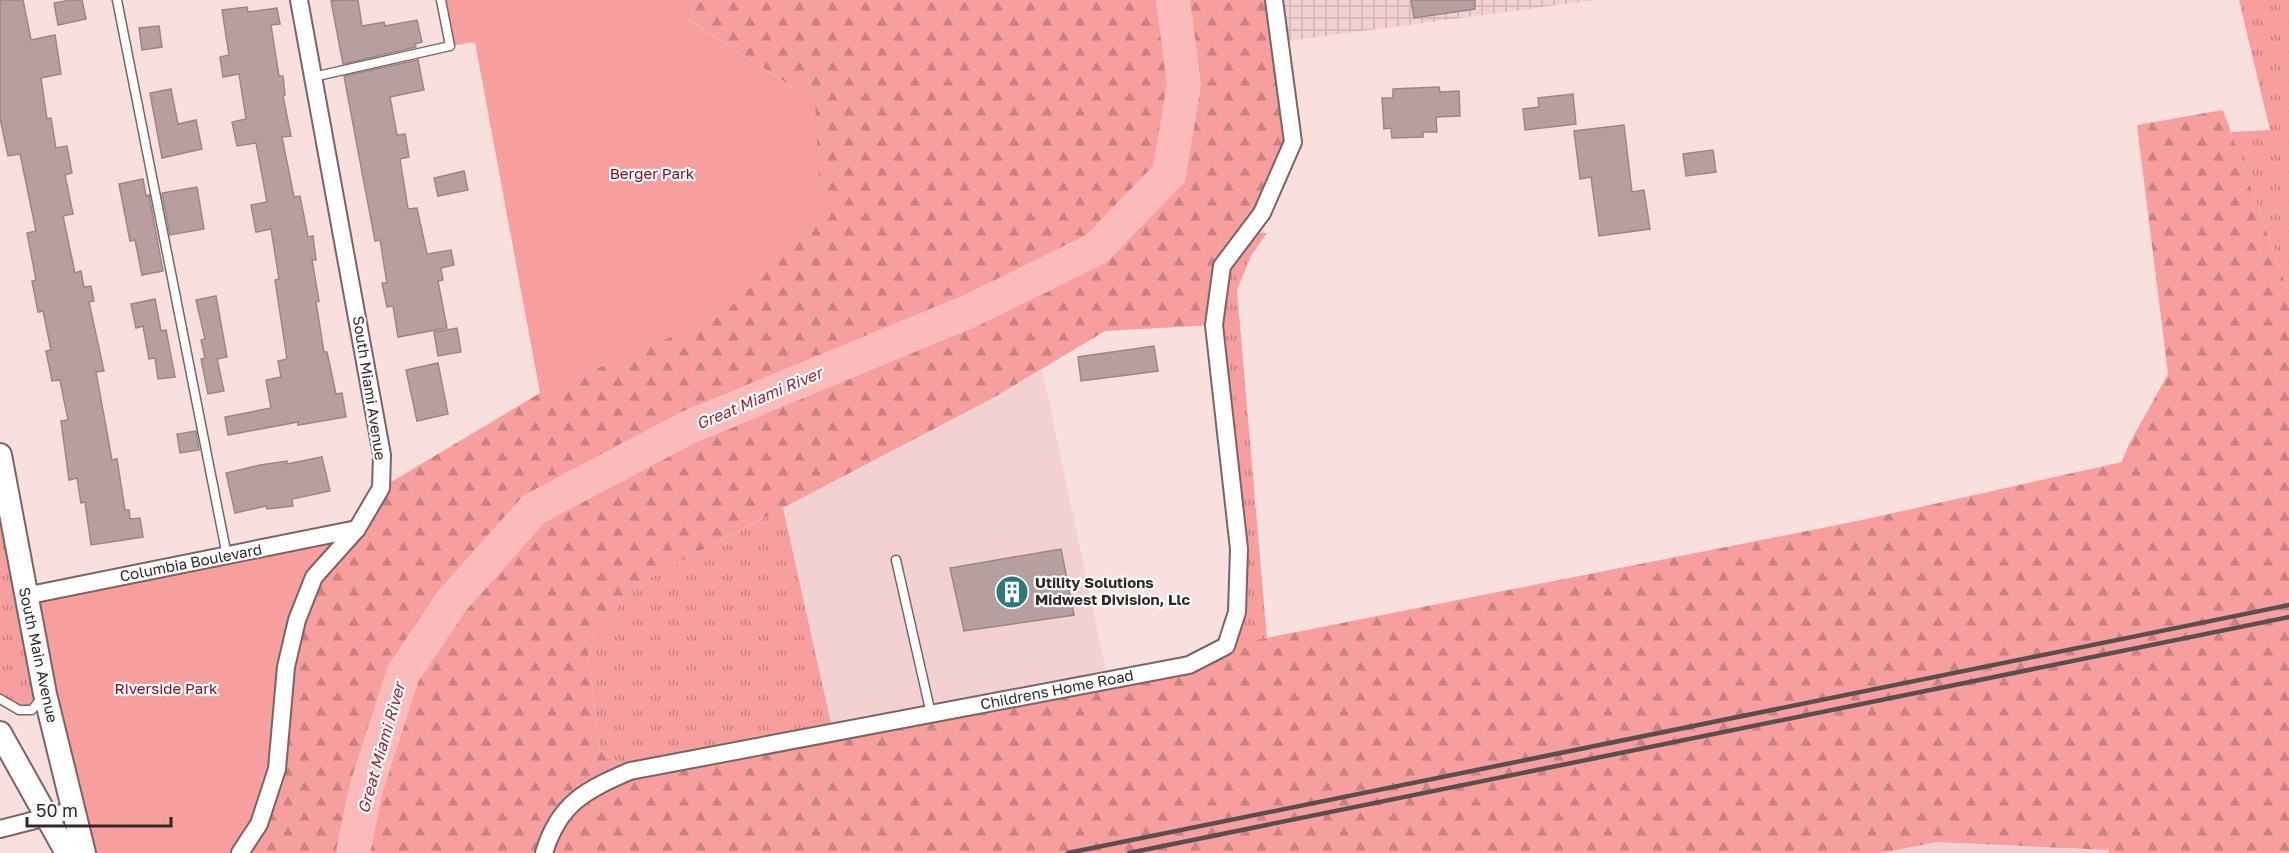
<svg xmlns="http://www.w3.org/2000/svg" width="2289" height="853" font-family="'Golos Text',sans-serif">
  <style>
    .built { fill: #f2d1d0 }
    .industrial { fill: url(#industrial-grid) }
    .grass { fill: url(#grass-tufts) }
    .forest { fill: url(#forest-firs) }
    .park { fill: #f79e9f }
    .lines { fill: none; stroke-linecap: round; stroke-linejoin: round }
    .river { stroke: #fbbbba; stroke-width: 34 }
    .building { fill: #b89f9f; stroke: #9e8686; stroke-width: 1.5 }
    .lane-casing { stroke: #7a6464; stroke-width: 11 }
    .street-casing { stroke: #7a6464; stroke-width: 20 }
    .secondary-casing { stroke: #7a6464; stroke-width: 26 }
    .lane { stroke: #fff; stroke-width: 8 }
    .street { stroke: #fff; stroke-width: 16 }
    .secondary { stroke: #fff; stroke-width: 22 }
    .rail { stroke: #5b4e4d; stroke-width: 4.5 }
    .labels { text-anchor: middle; stroke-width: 4.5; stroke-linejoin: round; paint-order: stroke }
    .park-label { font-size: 15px; fill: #870823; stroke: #fff }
    .street-label { font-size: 15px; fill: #322828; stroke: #fff }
    .poi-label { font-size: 15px; font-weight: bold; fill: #322828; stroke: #fff; text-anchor: start }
    .water-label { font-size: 16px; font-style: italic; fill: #9b2332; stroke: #fff }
  </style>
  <defs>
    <pattern id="industrial-grid" width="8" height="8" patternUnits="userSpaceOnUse" patternTransform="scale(1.5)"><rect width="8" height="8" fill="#f2d1d0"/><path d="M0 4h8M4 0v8" fill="none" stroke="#d0b3b3"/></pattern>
    <pattern id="grass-tufts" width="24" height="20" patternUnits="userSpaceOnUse" patternTransform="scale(1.5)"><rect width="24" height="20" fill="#f79e9f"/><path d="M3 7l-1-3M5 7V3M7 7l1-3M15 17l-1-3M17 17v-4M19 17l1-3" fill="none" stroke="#c98182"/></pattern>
    <pattern id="forest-firs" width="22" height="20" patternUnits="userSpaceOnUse" patternTransform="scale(1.5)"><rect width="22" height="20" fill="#f79e9f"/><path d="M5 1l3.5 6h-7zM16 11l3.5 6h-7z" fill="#c98182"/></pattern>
  </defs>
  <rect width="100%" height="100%" fill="#f9dfde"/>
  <g class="built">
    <path d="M 1042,369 L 1108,681 L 833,732 L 783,508 L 993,398 Z"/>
    <path d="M 1937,842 L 2109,850 L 2109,853 L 1881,853 Z"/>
  </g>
  <path class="industrial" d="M 1274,0 L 1596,0 L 1280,42 Z"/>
  <g class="grass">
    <path d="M 2239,0 L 2289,0 L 2289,294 L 2231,132 L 2270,130 Z"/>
    <path d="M 1246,232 L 1267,233 L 1251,256 L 1237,290 L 1267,639 L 1226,646 L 1237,612 L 1214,325 L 1222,266 Z"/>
    <path d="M 0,479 L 45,694 L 32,710 L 0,700 Z"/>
    <path d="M 783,508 L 833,732 L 630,771 L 600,750 L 588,654 L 630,588 Z"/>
  </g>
  <path class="forest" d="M 682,0 L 1274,0 L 1293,142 L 1262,213 L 1222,266 L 1214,325 L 1105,331 L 993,398 L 630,588 L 588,654 L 600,750 L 630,771 L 1189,665 L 1226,646 L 1862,520 L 2122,462 L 2129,444 L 2168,374 L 2137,125 L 2223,110 L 2289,294 L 2289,853 L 2109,853 L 2109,850 L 1937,842 L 1881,853 L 240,853 L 286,667 L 314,577 L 381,488 L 540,393 L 723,314 L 815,102 L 685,17 Z"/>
  <g class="park">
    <path d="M 441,0 L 682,0 L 686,18 L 815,102 L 821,217 L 723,314 L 540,393 L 475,42 L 450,46 Z"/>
    <path d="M 357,529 L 314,577 L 297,620 L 277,769 L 240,853 L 84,853 L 25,596 Z"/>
  </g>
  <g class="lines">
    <path class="river" d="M 353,853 L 366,789 L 403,674 L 451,602 L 534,509 L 687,428 L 972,310 L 1096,249 L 1169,174 L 1184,85 L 1173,0"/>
  </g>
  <g class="building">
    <path d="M 0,0 L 23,0 L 31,40 L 55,35 L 61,74 L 41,78 L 47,119 L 51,118 L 56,148 L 67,146 L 72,173 L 65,175 L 73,214 L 63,216 L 75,273 L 81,271 L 84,287 L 91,286 L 94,301 L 89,302 L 104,371 L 96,372 L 112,460 L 117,459 L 125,510 L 129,510 L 130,519 L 140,518 L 143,537 L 91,545 L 85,502 L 81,503 L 77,478 L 69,480 L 61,421 L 68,420 L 60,380 L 52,381 L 46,351 L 51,350 L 43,311 L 38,312 L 32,281 L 36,280 L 27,233 L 36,231 L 20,154 L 8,156 L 0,118 Z"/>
    <path d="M 71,0 L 82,0 L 86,19 L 58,25 L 54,3 Z"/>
    <path d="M 340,0 L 358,0 L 362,26 L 384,22 L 385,26 L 417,20 L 422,42 L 415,44 L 416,47 L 343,64 L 331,1 Z"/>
    <path d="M 1411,0 L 1475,0 L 1475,9 L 1414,18 Z"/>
    <path d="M 247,7 L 248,12 L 277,8 L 280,24 L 271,25 L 279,76 L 283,76 L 285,95 L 283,96 L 291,136 L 282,137 L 294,197 L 300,196 L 308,237 L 313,236 L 316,260 L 312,260 L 319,301 L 316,302 L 324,352 L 327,352 L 336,394 L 342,393 L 346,417 L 298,425 L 298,422 L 228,435 L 225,417 L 271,408 L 266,380 L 281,377 L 278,361 L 287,359 L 275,280 L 279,279 L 271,229 L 256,232 L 251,205 L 267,202 L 256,143 L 237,146 L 232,122 L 246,119 L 239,74 L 223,77 L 220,57 L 229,55 L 222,10 Z"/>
    <path d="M 159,26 L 162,47 L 142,50 L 139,28 Z"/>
    <path d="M 418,60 L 424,90 L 390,97 L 397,135 L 405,134 L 409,157 L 400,159 L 408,209 L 417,208 L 427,254 L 451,250 L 454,265 L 441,268 L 443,280 L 438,281 L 447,328 L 398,337 L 393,306 L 387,307 L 382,283 L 387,283 L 380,240 L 375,241 L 344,76 Z"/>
    <path d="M 1439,87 L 1440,92 L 1459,91 L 1460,116 L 1436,117 L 1437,132 L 1423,132 L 1423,137 L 1392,138 L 1391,128 L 1384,129 L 1382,98 L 1393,98 L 1393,89 Z"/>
    <path d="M 171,89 L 178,124 L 196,120 L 202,149 L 162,158 L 150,93 Z"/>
    <path d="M 1573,94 L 1576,124 L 1525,130 L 1523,109 L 1539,107 L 1538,98 Z"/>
    <path d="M 1624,125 L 1632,192 L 1644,190 L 1650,229 L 1599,236 L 1591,177 L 1580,179 L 1574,131 Z"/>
    <path d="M 1713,150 L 1716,172 L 1686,176 L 1683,154 Z"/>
    <path d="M 464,171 L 468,190 L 438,196 L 434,178 Z"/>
    <path d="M 143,179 L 146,196 L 149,195 L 163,271 L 142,275 L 135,240 L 130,241 L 119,184 Z"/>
    <path d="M 197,187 L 204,229 L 170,235 L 162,193 Z"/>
    <path d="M 216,296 L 227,357 L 217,359 L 224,391 L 208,394 L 201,359 L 205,358 L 201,340 L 205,339 L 196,300 Z"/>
    <path d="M 155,299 L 161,331 L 166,330 L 175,377 L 158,379 L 155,358 L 149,359 L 143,326 L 136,328 L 131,304 Z"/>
    <path d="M 457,328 L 461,352 L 438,356 L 434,332 Z"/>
    <path d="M 1154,346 L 1158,371 L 1081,381 L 1078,357 Z"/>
    <path d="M 438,363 L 448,414 L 417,421 L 406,370 Z"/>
    <path d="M 196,431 L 199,450 L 180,453 L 177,434 Z"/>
    <path d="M 322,457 L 330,491 L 292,499 L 293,506 L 267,509 L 266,506 L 235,513 L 226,473 L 260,465 L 287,461 L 287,464 Z"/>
    <path d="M 1061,549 L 1074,615 L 964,631 L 950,568 Z"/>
  </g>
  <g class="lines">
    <g class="lane-casing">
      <g id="lane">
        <path d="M 117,0 L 227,556"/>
        <path d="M 313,77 L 450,46 L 441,0"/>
        <path d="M 896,560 L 931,714"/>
        <path d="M 0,699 L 19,710 L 32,710 L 42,697"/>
      </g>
    </g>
    <g class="street-casing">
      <g id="street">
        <path d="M 25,596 L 357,529"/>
        <path d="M 0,829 L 74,810"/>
        <path d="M 240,853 L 259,824 L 277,769 L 286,667 L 297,620 L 314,577 L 357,529 L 381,488 L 382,455 L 299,0"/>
        <path d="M 544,853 C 559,803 586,790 630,771 L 1189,665 L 1226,646 L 1237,612 L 1239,549 L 1214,325 L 1222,266 L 1262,213 L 1293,142 L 1274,0"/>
      </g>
    </g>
    <g class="secondary-casing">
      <g id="secondary">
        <path d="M 0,455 L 45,694 L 84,853"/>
        <path d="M 0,733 L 67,853"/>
      </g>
    </g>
    <use href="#lane" class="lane"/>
    <use href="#street" class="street"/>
    <use href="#secondary" class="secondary"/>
    <g class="rail">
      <path d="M 1068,853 L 2289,605"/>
      <path d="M 1129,853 L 2289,617"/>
    </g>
  </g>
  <defs>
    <g id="building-disc" transform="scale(1.725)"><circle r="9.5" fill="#2e777b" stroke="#fff"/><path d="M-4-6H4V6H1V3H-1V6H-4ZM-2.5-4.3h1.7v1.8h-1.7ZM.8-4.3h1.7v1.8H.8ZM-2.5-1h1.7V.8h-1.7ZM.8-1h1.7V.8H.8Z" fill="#fff"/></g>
  </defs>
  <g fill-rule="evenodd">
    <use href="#building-disc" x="1012" y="592"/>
  </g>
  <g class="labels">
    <g class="park-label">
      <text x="652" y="179">Berger Park</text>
      <text x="166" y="694">Riverside Park</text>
    </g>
    <g class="street-label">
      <text transform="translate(369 388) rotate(81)" y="5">South Miami Avenue</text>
      <text transform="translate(191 563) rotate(-11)" y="5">Columbia Boulevard</text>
      <text transform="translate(38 655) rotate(78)" y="5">South Main Avenue</text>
      <text transform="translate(1057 690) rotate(-11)" y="5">Childrens Home Road</text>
    </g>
    <g class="poi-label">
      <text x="1035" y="588">Utility Solutions<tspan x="1035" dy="17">Midwest Division, Llc</tspan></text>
    </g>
    <g class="water-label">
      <text transform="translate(759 398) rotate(-23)" y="6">Great Miami River</text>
      <text transform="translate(381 748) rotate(-74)" y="6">Great Miami River</text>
    </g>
  </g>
  <path d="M27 817v9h144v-9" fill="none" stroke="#322828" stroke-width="3"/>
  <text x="36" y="817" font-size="18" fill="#322828" stroke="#ffffff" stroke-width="4.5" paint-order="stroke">50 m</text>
</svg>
